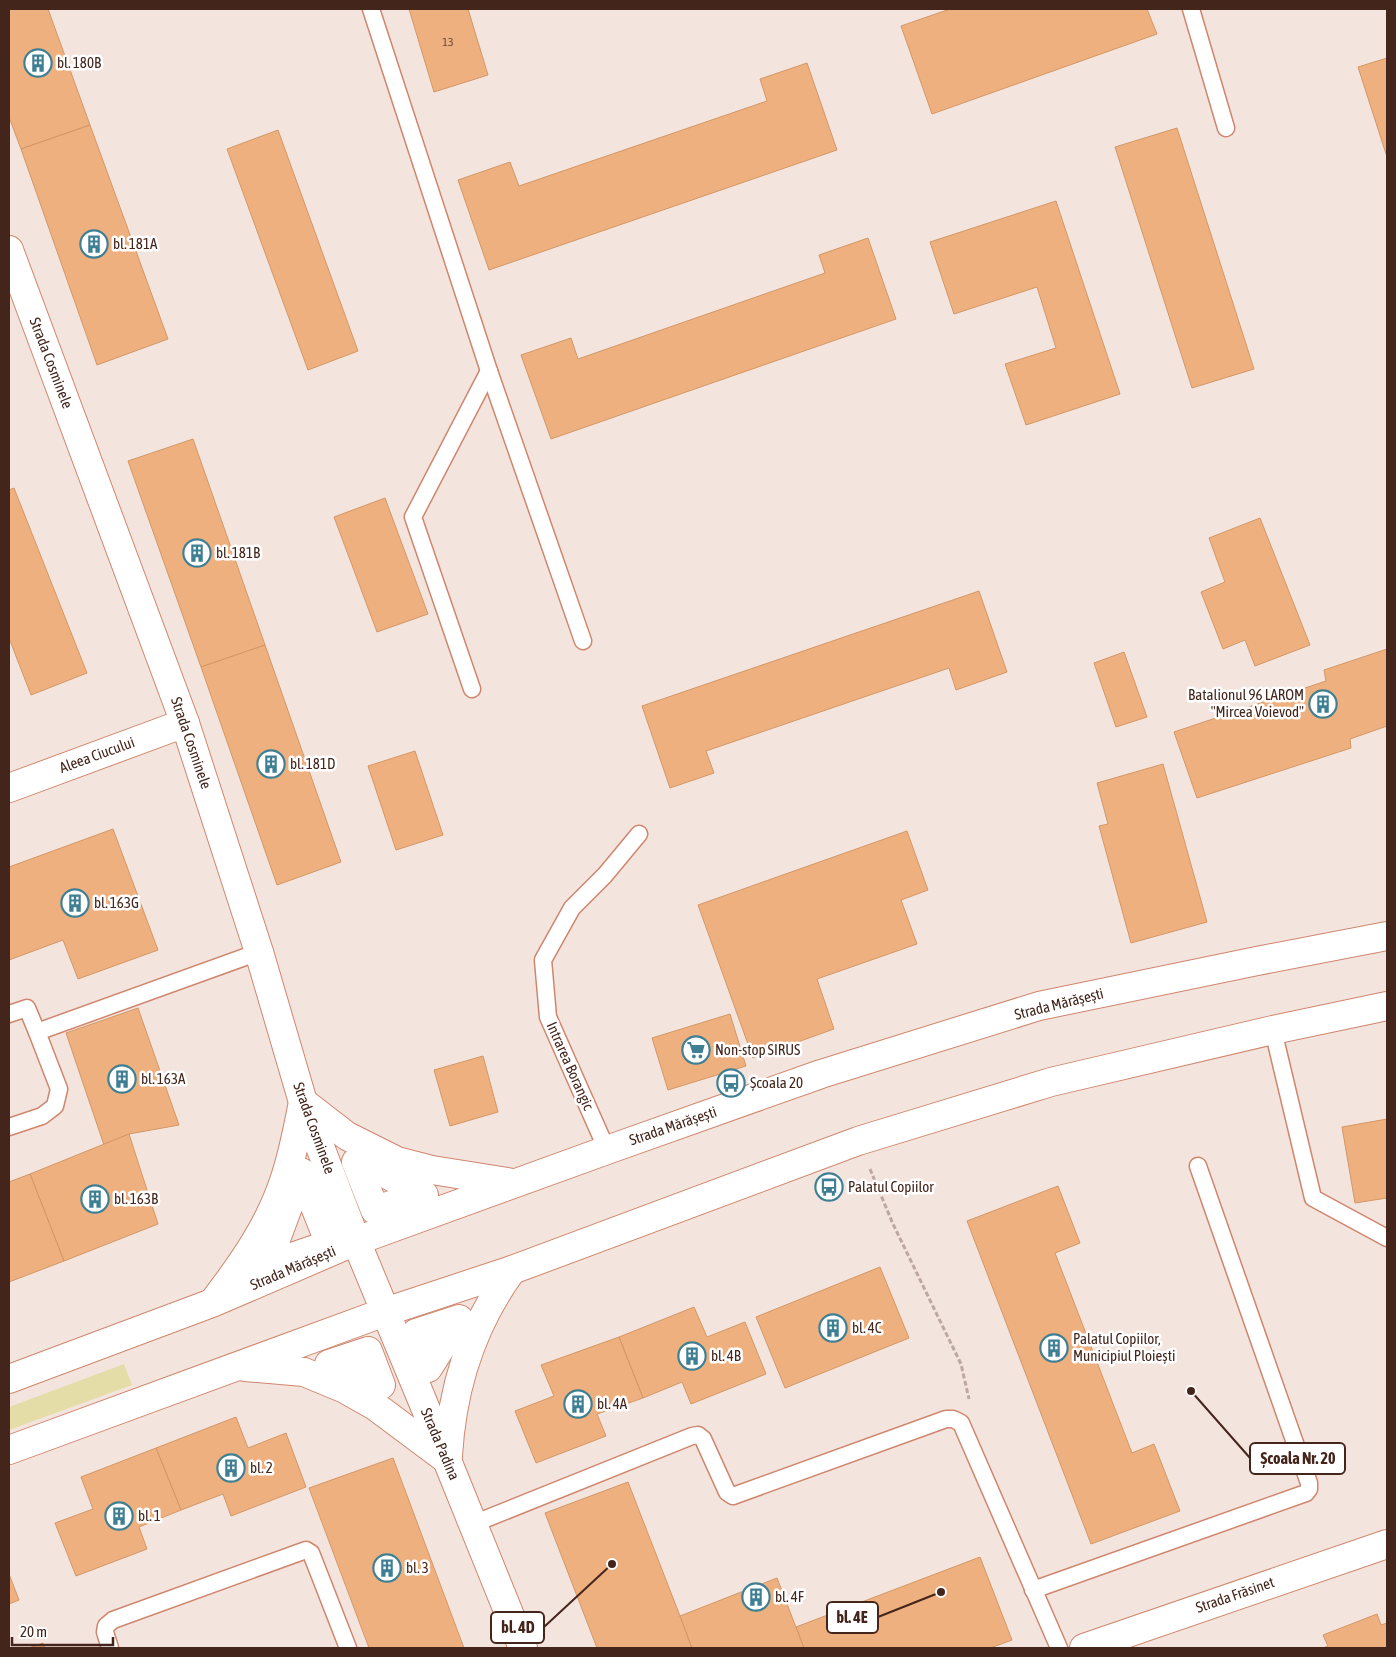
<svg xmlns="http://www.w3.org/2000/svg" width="1396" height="1657" font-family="'Asap Condensed',sans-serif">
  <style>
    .green { fill: #e5dda8 }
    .building { fill: #eeb07e; stroke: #d39766 }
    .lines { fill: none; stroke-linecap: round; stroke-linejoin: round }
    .lane-casing { stroke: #cf866d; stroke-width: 19 }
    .street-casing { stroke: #cf866d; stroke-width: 30 }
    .secondary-casing { stroke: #cf866d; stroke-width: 30 }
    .path { stroke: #bda8a1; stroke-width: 3; stroke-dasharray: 5 2.5; stroke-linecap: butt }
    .lane { stroke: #fff; stroke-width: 16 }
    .street { stroke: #fff; stroke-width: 28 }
    .secondary { stroke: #fff; stroke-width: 28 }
    .labels { text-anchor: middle; stroke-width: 5; stroke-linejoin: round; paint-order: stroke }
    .number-label { font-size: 12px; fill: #6e4834 }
    .poi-label { font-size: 15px; fill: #43251b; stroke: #fff; text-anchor: start }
    .street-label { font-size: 15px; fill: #43251b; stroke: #fff }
    .leader { fill: none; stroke: #43251b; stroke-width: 2 }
    .callout-dot { fill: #43251b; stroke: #fff; stroke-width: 2 }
    .callout { fill: #fff; stroke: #43251b; stroke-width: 2 }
    .callout-label { font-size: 16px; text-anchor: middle; font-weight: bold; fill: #43251b }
  </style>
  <rect width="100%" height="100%" fill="#f4e4de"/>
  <path class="green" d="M 124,1364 L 132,1385 L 9,1430 L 9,1407 Z"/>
  <g class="building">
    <path d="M 9,9 L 48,9 L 90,125 L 21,149 L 9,117 Z"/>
    <path d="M 409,9 L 468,9 L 488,75 L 434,92 Z"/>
    <path d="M 950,9 L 1147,9 L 1157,34 L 932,114 L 901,26 Z"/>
    <path d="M 1387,58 L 1387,157 L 1358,67 Z"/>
    <path d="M 807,63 L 837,150 L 489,270 L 458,180 L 510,162 L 519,186 L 767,101 L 760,79 Z"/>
    <path d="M 90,125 L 168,339 L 97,365 L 21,149 Z"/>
    <path d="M 1177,128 L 1254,369 L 1192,388 L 1115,147 Z"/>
    <path d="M 278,130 L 358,351 L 308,370 L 227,149 Z"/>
    <path d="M 1056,201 L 1120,394 L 1026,425 L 1005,364 L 1056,348 L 1037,287 L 954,314 L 930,242 Z"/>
    <path d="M 868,238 L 896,319 L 551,439 L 521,355 L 571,338 L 578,359 L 825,273 L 819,255 Z"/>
    <path d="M 193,439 L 265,645 L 201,667 L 128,461 Z"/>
    <path d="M 14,488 L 87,673 L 31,695 L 9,638 L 9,490 Z"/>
    <path d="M 385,498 L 428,614 L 377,632 L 334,517 Z"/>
    <path d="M 1260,518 L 1310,645 L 1255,666 L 1245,640 L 1223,649 L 1201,592 L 1225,582 L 1209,538 Z"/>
    <path d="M 979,591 L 1007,672 L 956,690 L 949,668 L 706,751 L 714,773 L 670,788 L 642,706 Z"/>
    <path d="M 265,645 L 341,862 L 277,885 L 201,667 Z"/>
    <path d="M 1387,649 L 1387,726 L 1350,739 L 1351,748 L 1197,798 L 1174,732 L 1326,681 L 1324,670 Z"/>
    <path d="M 1124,652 L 1147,717 L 1116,727 L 1094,663 Z"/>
    <path d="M 415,751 L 443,835 L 396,850 L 368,766 Z"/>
    <path d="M 1163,764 L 1207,922 L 1131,943 L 1099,826 L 1108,824 L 1097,783 Z"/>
    <path d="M 113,829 L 158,950 L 78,979 L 63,940 L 9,960 L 9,867 Z"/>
    <path d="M 907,831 L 928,890 L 901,900 L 917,944 L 817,979 L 834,1029 L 753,1058 L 698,905 Z"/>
    <path d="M 138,1008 L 179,1125 L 129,1134 L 104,1145 L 66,1033 Z"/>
    <path d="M 730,1014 L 746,1066 L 668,1090 L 652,1038 Z"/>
    <path d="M 483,1056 L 498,1112 L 450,1126 L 434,1070 Z"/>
    <path d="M 1387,1119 L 1387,1198 L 1355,1203 L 1342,1127 Z"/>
    <path d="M 129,1134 L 158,1224 L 64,1261 L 30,1174 Z"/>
    <path d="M 30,1174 L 64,1261 L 9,1282 L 9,1182 Z"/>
    <path d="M 1058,1186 L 1080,1243 L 1055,1253 L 1132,1453 L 1154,1444 L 1180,1511 L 1091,1544 L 967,1221 Z"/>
    <path d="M 880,1267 L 909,1338 L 785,1388 L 756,1317 Z"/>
    <path d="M 694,1307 L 707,1337 L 745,1322 L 766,1374 L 691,1404 L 682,1382 L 643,1398 L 619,1337 Z"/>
    <path d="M 619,1337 L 643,1398 L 597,1414 L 606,1436 L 536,1463 L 515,1411 L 554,1396 L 541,1365 Z"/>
    <path d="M 236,1417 L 248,1448 L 286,1433 L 306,1487 L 231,1516 L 223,1494 L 181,1510 L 156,1448 Z"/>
    <path d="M 156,1448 L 181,1510 L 139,1527 L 147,1549 L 76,1576 L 55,1523 L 93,1509 L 81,1477 Z"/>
    <path d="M 393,1458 L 464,1648 L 369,1648 L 309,1488 Z"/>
    <path d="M 628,1482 L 680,1616 L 692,1648 L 597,1648 L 545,1513 Z"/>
    <path d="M 980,1557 L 1012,1640 L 990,1648 L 804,1648 L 796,1627 Z"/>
    <path d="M 9,1574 L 19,1600 L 9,1604 Z"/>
    <path d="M 777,1578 L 804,1648 L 692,1648 L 680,1616 Z"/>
    <path d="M 1377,1614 L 1381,1625 L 1387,1623 L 1387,1648 L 1323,1648 L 1328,1646 L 1323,1635 Z"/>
    <path d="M 43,1643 L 45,1648 L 29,1648 Z"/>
  </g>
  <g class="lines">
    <g class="lane-casing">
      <g id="lane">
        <path d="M 371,9 L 489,371 L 583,641"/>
        <path d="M 1191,9 L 1226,128"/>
        <path d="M 472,689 L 413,517 L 489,371"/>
        <path d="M 9,1014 L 27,1008 L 37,1032 L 259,952"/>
        <path d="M 1273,1030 L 1313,1198 L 1387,1238"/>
        <path d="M 9,1127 L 42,1116 L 55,1106 L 59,1089 L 37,1032"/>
        <path d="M 607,1150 L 548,1017 L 543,960 L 572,908 L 605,875 L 639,834"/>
        <path d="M 473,1524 L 692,1436 L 698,1435 L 703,1439 L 727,1492 L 733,1496 L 946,1419 L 953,1419 L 961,1423 L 1059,1648"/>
        <path d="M 1033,1590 L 1306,1493 L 1309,1489 L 1309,1483 L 1198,1166"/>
        <path d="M 110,1648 L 105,1632 L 106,1626 L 113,1620 L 306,1550 L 311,1553 L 348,1648"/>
      </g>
    </g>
    <g class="street-casing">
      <g id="street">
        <path d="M 9,788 L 185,723"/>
        <path d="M 356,1162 L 388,1175 L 424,1195 L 375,1210 Z"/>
        <path d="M 301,1172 L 330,1244 L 266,1266 Z"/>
        <path d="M 459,1319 L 428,1368 L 416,1333 Z"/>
        <path d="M 368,1351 L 381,1385 L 329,1364 Z"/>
        <path d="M 1084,1648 L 1387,1544"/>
      </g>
    </g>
    <g class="secondary-casing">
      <g id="secondary">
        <path d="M 9,250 L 185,723 L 259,952 L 303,1102 L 356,1241 L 447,1460 L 523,1648"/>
        <path d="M 303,1102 L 347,1136 L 397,1161 L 432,1170 L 513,1183"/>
        <path d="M 214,1301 C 243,1263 269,1226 284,1181 C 293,1155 298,1128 303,1102"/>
        <path d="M 245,1367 L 304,1372 L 345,1389 L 375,1406 L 446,1459"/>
        <path d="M 9,1379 L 212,1303 L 356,1241 L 607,1150 L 821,1074 L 1039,1006 L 1257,961 L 1387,936"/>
        <path d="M 9,1450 L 385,1312 L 512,1270 L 858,1141 L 1051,1082 L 1273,1030 L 1387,1006"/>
        <path d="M 448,1456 C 452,1387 471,1326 512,1270"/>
      </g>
    </g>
    <path class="path" d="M 870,1169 L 893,1224 L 961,1364 L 969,1399"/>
    <use href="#lane" class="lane"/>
    <use href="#street" class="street"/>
    <use href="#secondary" class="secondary"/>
  </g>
  <defs>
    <g id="building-ring" transform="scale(1.4375)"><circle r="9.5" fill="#fff" stroke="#3f7f93" stroke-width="1.5"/><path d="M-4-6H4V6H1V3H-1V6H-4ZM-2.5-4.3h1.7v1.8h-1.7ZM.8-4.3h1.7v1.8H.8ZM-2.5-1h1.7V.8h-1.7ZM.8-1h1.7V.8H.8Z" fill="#3f7f93"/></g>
    <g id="supermarket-ring" transform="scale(1.4375)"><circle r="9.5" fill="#fff" stroke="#3f7f93" stroke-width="1.5"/><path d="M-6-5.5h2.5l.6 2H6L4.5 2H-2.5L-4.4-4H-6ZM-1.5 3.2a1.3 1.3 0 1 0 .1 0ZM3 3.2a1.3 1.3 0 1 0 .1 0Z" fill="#3f7f93"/></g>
    <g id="bus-ring" transform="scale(1.4375)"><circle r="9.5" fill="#fff" stroke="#3f7f93" stroke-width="1.5"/><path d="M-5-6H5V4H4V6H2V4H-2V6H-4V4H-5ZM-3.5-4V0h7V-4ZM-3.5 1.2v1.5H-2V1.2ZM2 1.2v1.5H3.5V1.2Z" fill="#3f7f93"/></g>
  </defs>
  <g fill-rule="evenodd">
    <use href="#building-ring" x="38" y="63"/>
    <use href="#building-ring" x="94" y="244"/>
    <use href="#building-ring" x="197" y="553"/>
    <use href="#building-ring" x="1323" y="704"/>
    <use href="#building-ring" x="271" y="764"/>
    <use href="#building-ring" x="75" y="903"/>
    <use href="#supermarket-ring" x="696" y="1050"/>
    <use href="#building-ring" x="122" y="1079"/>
    <use href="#bus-ring" x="731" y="1083"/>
    <use href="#bus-ring" x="829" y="1187"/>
    <use href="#building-ring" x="95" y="1199"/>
    <use href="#building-ring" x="833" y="1328"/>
    <use href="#building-ring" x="1054" y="1348"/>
    <use href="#building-ring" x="692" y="1356"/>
    <use href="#building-ring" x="578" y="1404"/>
    <use href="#building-ring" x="231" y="1468"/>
    <use href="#building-ring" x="119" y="1516"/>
    <use href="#building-ring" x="387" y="1568"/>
    <use href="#building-ring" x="756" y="1597"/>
  </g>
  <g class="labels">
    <g class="number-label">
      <text x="448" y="46">13</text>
    </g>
    <g class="poi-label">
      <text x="57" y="68">bl. 180B</text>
      <text x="113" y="249">bl. 181A</text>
      <text x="216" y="558">bl. 181B</text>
      <text x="1304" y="700" text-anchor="end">Batalionul 96 LAROM<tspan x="1304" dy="17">"Mircea Voievod"</tspan></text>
      <text x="290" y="769">bl. 181D</text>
      <text x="94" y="908">bl. 163G</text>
      <text x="715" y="1055">Non-stop SIRUS</text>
      <text x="141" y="1084">bl. 163A</text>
      <text x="750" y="1088">Școala 20</text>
      <text x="848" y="1192">Palatul Copiilor</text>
      <text x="114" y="1204">bl. 163B</text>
      <text x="852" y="1333">bl. 4C</text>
      <text x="1073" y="1344">Palatul Copiilor,<tspan x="1073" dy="17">Municipiul Ploiești</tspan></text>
      <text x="711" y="1361">bl. 4B</text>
      <text x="597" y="1409">bl. 4A</text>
      <text x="250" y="1473">bl. 2</text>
      <text x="138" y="1521">bl. 1</text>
      <text x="406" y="1573">bl. 3</text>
      <text x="775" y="1602">bl. 4F</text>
    </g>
    <g class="street-label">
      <text transform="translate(51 363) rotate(69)" y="5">Strada Cosminele</text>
      <text transform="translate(191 743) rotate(71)" y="5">Strada Cosminele</text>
      <text transform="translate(97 755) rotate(-20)" y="5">Aleea Ciucului</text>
      <text transform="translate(1059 1004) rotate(-14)" y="5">Strada Mărășești</text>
      <text transform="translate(570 1066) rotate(66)" y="5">Intrarea Borangic</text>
      <text transform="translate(673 1126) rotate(-19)" y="5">Strada Mărășești</text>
      <text transform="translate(314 1128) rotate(70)" y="5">Strada Cosminele</text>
      <text transform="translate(293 1268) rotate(-23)" y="5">Strada Mărășești</text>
      <text transform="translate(440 1444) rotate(67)" y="5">Strada Padina</text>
      <text transform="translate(1235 1595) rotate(-19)" y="5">Strada Frăsinet</text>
    </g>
  </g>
  <path class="leader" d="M1191 1391L1250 1458M941 1592L878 1617M612 1564L544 1627"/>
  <g class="callout-dot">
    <circle cx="1191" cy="1391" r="5"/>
    <circle cx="941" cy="1592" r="5"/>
    <circle cx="612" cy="1564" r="5"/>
  </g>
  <g class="callout">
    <rect x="1250" y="1443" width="95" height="31" rx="5"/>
    <rect x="827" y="1602" width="51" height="31" rx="5"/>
    <rect x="491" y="1612" width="53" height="31" rx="5"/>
  </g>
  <g class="callout-label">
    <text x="1298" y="1464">Școala Nr. 20</text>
    <text x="852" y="1623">bl. 4E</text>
    <text x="518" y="1633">bl. 4D</text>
  </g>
  <rect width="1396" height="1657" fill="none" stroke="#43251b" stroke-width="20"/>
  <path d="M12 1637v8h101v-8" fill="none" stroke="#43251b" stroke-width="2.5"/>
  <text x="20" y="1637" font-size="15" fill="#43251b" stroke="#ffffff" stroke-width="4" paint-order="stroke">20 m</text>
</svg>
